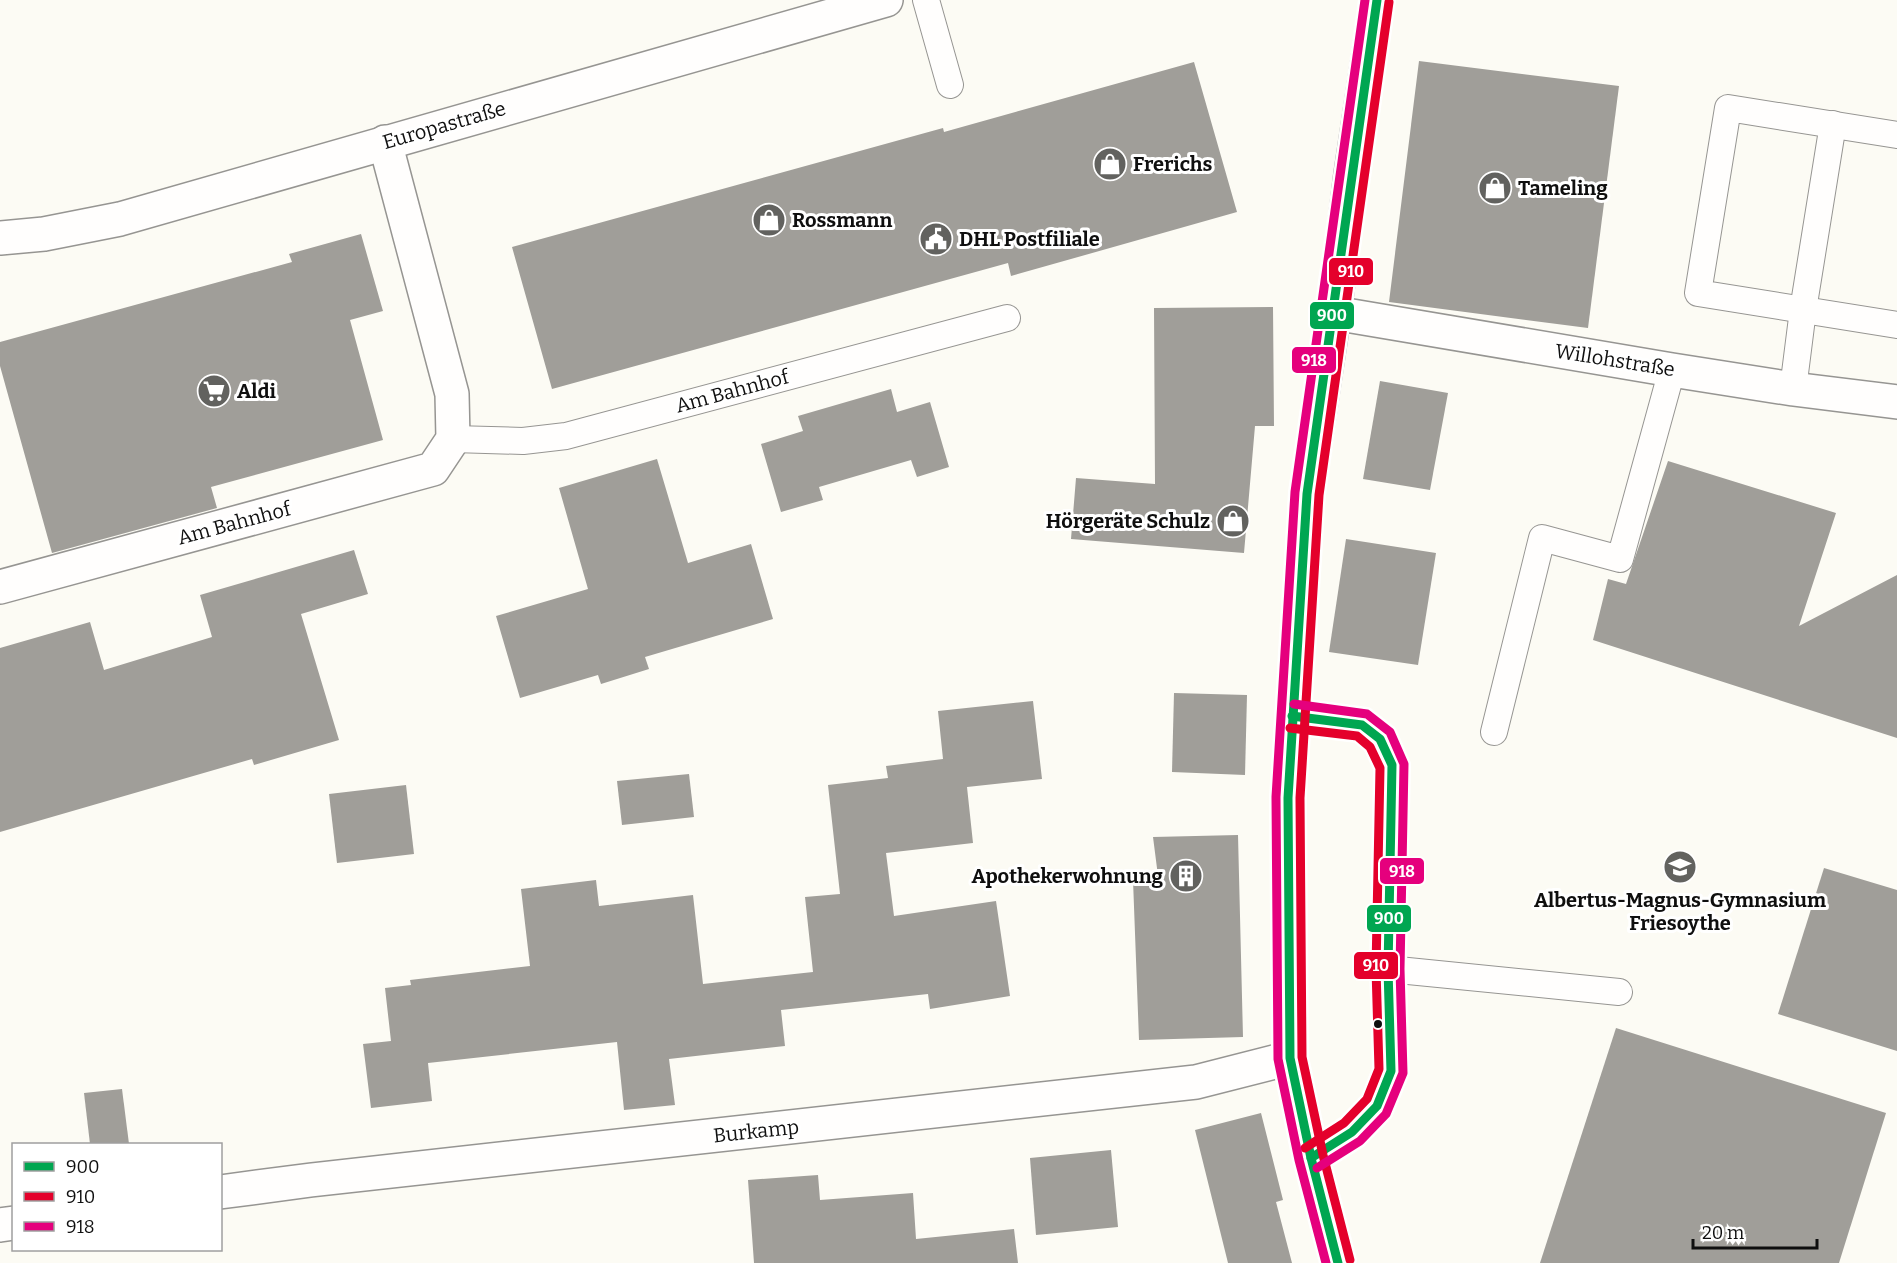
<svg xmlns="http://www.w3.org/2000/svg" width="1897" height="1263" font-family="Bitter,serif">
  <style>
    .building { fill: #a09e99 }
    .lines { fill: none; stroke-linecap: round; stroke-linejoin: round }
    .service-casing { stroke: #969592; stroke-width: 28 }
    .minor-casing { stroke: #969592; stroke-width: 36 }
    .tertiary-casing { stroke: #969592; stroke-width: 36 }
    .service { stroke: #fffefd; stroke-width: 26 }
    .minor { stroke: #fffefd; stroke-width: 33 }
    .tertiary { stroke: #fffefd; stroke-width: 33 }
    .bus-1-casing { stroke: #fff; stroke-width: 14 }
    .bus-2-casing { stroke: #fff; stroke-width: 14 }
    .bus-3-casing { stroke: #fff; stroke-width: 14 }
    .bus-1 { stroke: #00a651; stroke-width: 9 }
    .bus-2 { stroke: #e4002b; stroke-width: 9 }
    .bus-3 { stroke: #e5007d; stroke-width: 9 }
    .bus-dot { fill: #0f0f0f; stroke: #fff; stroke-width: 2 }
    .labels { text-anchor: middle; stroke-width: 6; stroke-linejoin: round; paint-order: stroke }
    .street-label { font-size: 20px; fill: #0f0f0f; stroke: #fff }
    .poi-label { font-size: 20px; font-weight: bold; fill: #0f0f0f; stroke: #fff; text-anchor: start }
    .line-badge { stroke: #fff; stroke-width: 2 }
    .badge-label { font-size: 16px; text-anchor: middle; font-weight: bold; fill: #fff }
  </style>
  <rect width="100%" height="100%" fill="#fcfbf4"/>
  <g class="building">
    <path d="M 1419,61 L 1619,86 L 1588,328 L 1389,302 Z"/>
    <path d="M 1194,62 L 1237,212 L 1011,276 L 1008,263 L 552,389 L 512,247 L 943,128 L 944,132 Z"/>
    <path d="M 361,234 L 383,311 L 350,320 L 383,440 L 211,487 L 217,508 L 52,553 L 0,366 L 0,342 L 292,262 L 289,254 Z"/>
    <path d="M 1273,307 L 1274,426 L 1255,426 L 1244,553 L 1071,539 L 1076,478 L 1155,484 L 1154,308 Z"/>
    <path d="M 1380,381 L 1448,393 L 1430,490 L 1363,479 Z"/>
    <path d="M 891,389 L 897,412 L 930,402 L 949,467 L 917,477 L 911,460 L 819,487 L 823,500 L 781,512 L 761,444 L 803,431 L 798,416 Z"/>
    <path d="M 657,459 L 688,563 L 751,544 L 773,619 L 645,657 L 649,669 L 601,684 L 598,675 L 520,698 L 496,616 L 588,589 L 559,488 Z"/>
    <path d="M 1668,461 L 1836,513 L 1799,626 L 1897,575 L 1897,738 L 1593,640 L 1608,579 L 1626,584 Z"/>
    <path d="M 1346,539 L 1436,553 L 1418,665 L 1329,652 Z"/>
    <path d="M 354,550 L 368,594 L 301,614 L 339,740 L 254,765 L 252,759 L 0,832 L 0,648 L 90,622 L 104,670 L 212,637 L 200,595 Z"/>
    <path d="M 1174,693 L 1247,695 L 1245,775 L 1172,772 Z"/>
    <path d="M 1033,701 L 1042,779 L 967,787 L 973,843 L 886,853 L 894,916 L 996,901 L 1010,996 L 930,1009 L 928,994 L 781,1010 L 785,1046 L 669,1059 L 675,1105 L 624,1110 L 617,1042 L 428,1063 L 432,1101 L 371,1108 L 363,1044 L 391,1041 L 385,988 L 411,985 L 410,980 L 530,966 L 521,889 L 596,880 L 599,906 L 693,895 L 703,984 L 813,972 L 805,897 L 840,894 L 828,785 L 888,778 L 886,766 L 943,759 L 938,711 Z"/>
    <path d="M 689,774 L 694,817 L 622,825 L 617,781 Z"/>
    <path d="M 406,785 L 414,854 L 337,863 L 329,794 Z"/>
    <path d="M 1238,835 L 1243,1037 L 1139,1040 L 1133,880 L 1158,876 L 1153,837 Z"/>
    <path d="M 1824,868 L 1897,890 L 1897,1051 L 1778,1014 Z"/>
    <path d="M 1616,1028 L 1886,1113 L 1839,1263 L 1540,1263 Z"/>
    <path d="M 122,1089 L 129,1144 L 90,1144 L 84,1093 Z"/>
    <path d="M 1261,1113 L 1283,1200 L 1276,1202 L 1292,1263 L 1228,1263 L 1195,1130 Z"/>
    <path d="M 1111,1150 L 1118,1227 L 1036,1235 L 1030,1158 Z"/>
    <path d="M 818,1175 L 820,1200 L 913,1193 L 916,1239 L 1014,1229 L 1018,1263 L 754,1263 L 748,1180 Z"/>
  </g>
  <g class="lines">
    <g class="service-casing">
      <g id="service">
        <path d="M 926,0 L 950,85"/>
        <path d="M 1897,135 L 1728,108 L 1698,293 L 1897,325"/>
        <path d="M 1793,389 L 1803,310 L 1833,124"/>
        <path d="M 453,439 L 523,441 L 566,436 L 1007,318"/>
        <path d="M 1292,716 L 1362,725 L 1380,739 L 1392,765 L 1388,969 L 1391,1071 L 1377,1106 L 1352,1132 L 1311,1158"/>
        <path d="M 1494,732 L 1542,538 L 1620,559 L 1672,370"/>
        <path d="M 1388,969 L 1619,992"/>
      </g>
    </g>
    <g class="minor-casing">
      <g id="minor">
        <path d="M 0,238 L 44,234 L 120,219 L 886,0"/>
        <path d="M 1334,313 L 1672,370 L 1793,389 L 1897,402"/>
        <path d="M 0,587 L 433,469 L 453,439 L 452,394 L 385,142"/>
        <path d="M 220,1192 L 311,1180 L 1196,1082 L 1290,1058"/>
        <path d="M 0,1225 L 14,1223"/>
      </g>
    </g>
    <g class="tertiary-casing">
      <path id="tertiary" d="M 1338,1263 L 1311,1158 L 1290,1058 L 1288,798 L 1307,494 L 1334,313 L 1351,175 L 1377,0"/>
    </g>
    <use href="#service" class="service"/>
    <use href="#minor" class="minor"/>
    <use href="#tertiary" class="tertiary"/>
    <g class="bus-1-casing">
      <g id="bus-1">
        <path d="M 1292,716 L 1362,725 L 1380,739 L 1392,765 L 1388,969 L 1391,1071 L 1377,1106 L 1352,1132 L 1311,1158"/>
        <path d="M 1338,1263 L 1311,1158 L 1290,1058 L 1288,798 L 1307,494 L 1377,0"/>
      </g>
    </g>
    <g class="bus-2-casing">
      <g id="bus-2">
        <path d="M 1290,728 L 1357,736 L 1370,747 L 1380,768 L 1376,969 L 1379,1069 L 1367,1099 L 1344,1123 L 1305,1148"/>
        <path d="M 1350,1260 L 1323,1155 L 1302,1057 L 1300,798 L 1319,495 L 1389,2"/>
      </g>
    </g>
    <g class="bus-3-casing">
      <g id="bus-3">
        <path d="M 1294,704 L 1367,714 L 1390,732 L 1404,764 L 1400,969 L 1403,1073 L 1386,1114 L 1360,1141 L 1317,1168"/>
        <path d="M 1326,1263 L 1299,1160 L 1278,1059 L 1276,797 L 1295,492 L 1365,0"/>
      </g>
    </g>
    <use href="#bus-1" class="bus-1"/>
    <use href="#bus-2" class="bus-2"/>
    <use href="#bus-3" class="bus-3"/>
  </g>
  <defs>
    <g id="shop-disc" transform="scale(1.725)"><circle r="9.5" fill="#62625f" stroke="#fff"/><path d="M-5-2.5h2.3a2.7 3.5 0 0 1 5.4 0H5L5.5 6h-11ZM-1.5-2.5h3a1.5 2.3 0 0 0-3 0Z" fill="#fff"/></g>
    <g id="civic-disc" transform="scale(1.725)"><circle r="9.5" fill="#62625f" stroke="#fff"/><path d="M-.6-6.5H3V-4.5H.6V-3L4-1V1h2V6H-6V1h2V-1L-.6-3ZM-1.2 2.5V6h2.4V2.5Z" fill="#fff"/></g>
    <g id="supermarket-disc" transform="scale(1.725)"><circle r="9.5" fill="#62625f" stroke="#fff"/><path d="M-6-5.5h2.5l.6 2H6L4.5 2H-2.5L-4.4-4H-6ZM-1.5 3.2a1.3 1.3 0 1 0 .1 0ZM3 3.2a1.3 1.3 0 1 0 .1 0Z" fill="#fff"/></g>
    <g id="school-disc" transform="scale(1.725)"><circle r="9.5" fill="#62625f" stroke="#fff"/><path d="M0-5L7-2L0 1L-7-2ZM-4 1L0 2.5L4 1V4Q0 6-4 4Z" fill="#fff"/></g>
    <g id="building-disc" transform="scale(1.725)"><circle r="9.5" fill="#62625f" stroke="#fff"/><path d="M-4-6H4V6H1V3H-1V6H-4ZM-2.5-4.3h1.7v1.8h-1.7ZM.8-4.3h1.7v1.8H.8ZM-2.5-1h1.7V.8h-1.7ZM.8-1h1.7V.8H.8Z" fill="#fff"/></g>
  </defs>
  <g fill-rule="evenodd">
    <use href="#shop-disc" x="1110" y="164"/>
    <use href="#shop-disc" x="1495" y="188"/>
    <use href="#shop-disc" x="769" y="220"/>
    <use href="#civic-disc" x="936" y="239"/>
    <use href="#supermarket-disc" x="214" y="391"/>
    <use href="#shop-disc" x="1233" y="521"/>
    <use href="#school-disc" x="1680" y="867"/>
    <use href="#building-disc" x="1186" y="876"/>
  </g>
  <circle class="bus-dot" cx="1378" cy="1024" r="5"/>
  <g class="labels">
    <g class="street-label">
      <text transform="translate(444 125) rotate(-16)" y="7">Europastraße</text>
      <text transform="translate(1615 360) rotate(9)" y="7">Willohstraße</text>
      <text transform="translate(732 391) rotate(-15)" y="7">Am Bahnhof</text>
      <text transform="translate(234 523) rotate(-15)" y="7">Am Bahnhof</text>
      <text transform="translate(756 1131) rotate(-6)" y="7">Burkamp</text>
    </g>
    <g class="poi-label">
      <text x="1133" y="171">Frerichs</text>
      <text x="1518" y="195">Tameling</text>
      <text x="792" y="227">Rossmann</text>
      <text x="959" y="246">DHL Postfiliale</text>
      <text x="237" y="398">Aldi</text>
      <text x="1210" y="528" text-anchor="end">Hörgeräte Schulz</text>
      <text x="1163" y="883" text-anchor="end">Apothekerwohnung</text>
      <text x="1680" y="907" text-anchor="middle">Albertus-Magnus-Gymnasium<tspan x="1680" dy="23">Friesoythe</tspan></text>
    </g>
  </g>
  <g class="line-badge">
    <rect x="1328" y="257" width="46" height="29" rx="6" fill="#e4002b"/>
    <rect x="1309" y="301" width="46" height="29" rx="6" fill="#00a651"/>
    <rect x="1291" y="346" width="46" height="28" rx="6" fill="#e5007d"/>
    <rect x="1379" y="857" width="46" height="28" rx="6" fill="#e5007d"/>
    <rect x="1366" y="904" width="46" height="29" rx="6" fill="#00a651"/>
    <rect x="1353" y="951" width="46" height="29" rx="6" fill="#e4002b"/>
  </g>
  <g class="badge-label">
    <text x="1351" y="277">910</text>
    <text x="1332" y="321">900</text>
    <text x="1314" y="366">918</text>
    <text x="1402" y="877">918</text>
    <text x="1389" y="924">900</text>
    <text x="1376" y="971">910</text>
  </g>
  <rect x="12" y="1143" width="210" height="108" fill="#ffffff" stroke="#9f9f9f" stroke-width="1.5"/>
  <rect x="24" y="1162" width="30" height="9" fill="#00a651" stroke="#9f9f9f" stroke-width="1.5"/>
  <text x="66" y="1173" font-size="18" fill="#0f0f0f">900</text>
  <rect x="24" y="1192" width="30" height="9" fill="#e4002b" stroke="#9f9f9f" stroke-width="1.5"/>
  <text x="66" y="1203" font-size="18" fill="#0f0f0f">910</text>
  <rect x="24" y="1222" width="30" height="9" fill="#e5007d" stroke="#9f9f9f" stroke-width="1.5"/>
  <text x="66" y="1233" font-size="18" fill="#0f0f0f">918</text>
  <path d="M1693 1239v9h124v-9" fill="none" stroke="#0f0f0f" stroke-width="3"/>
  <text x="1702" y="1239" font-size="18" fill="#0f0f0f" stroke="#ffffff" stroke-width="4.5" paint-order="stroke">20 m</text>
</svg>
